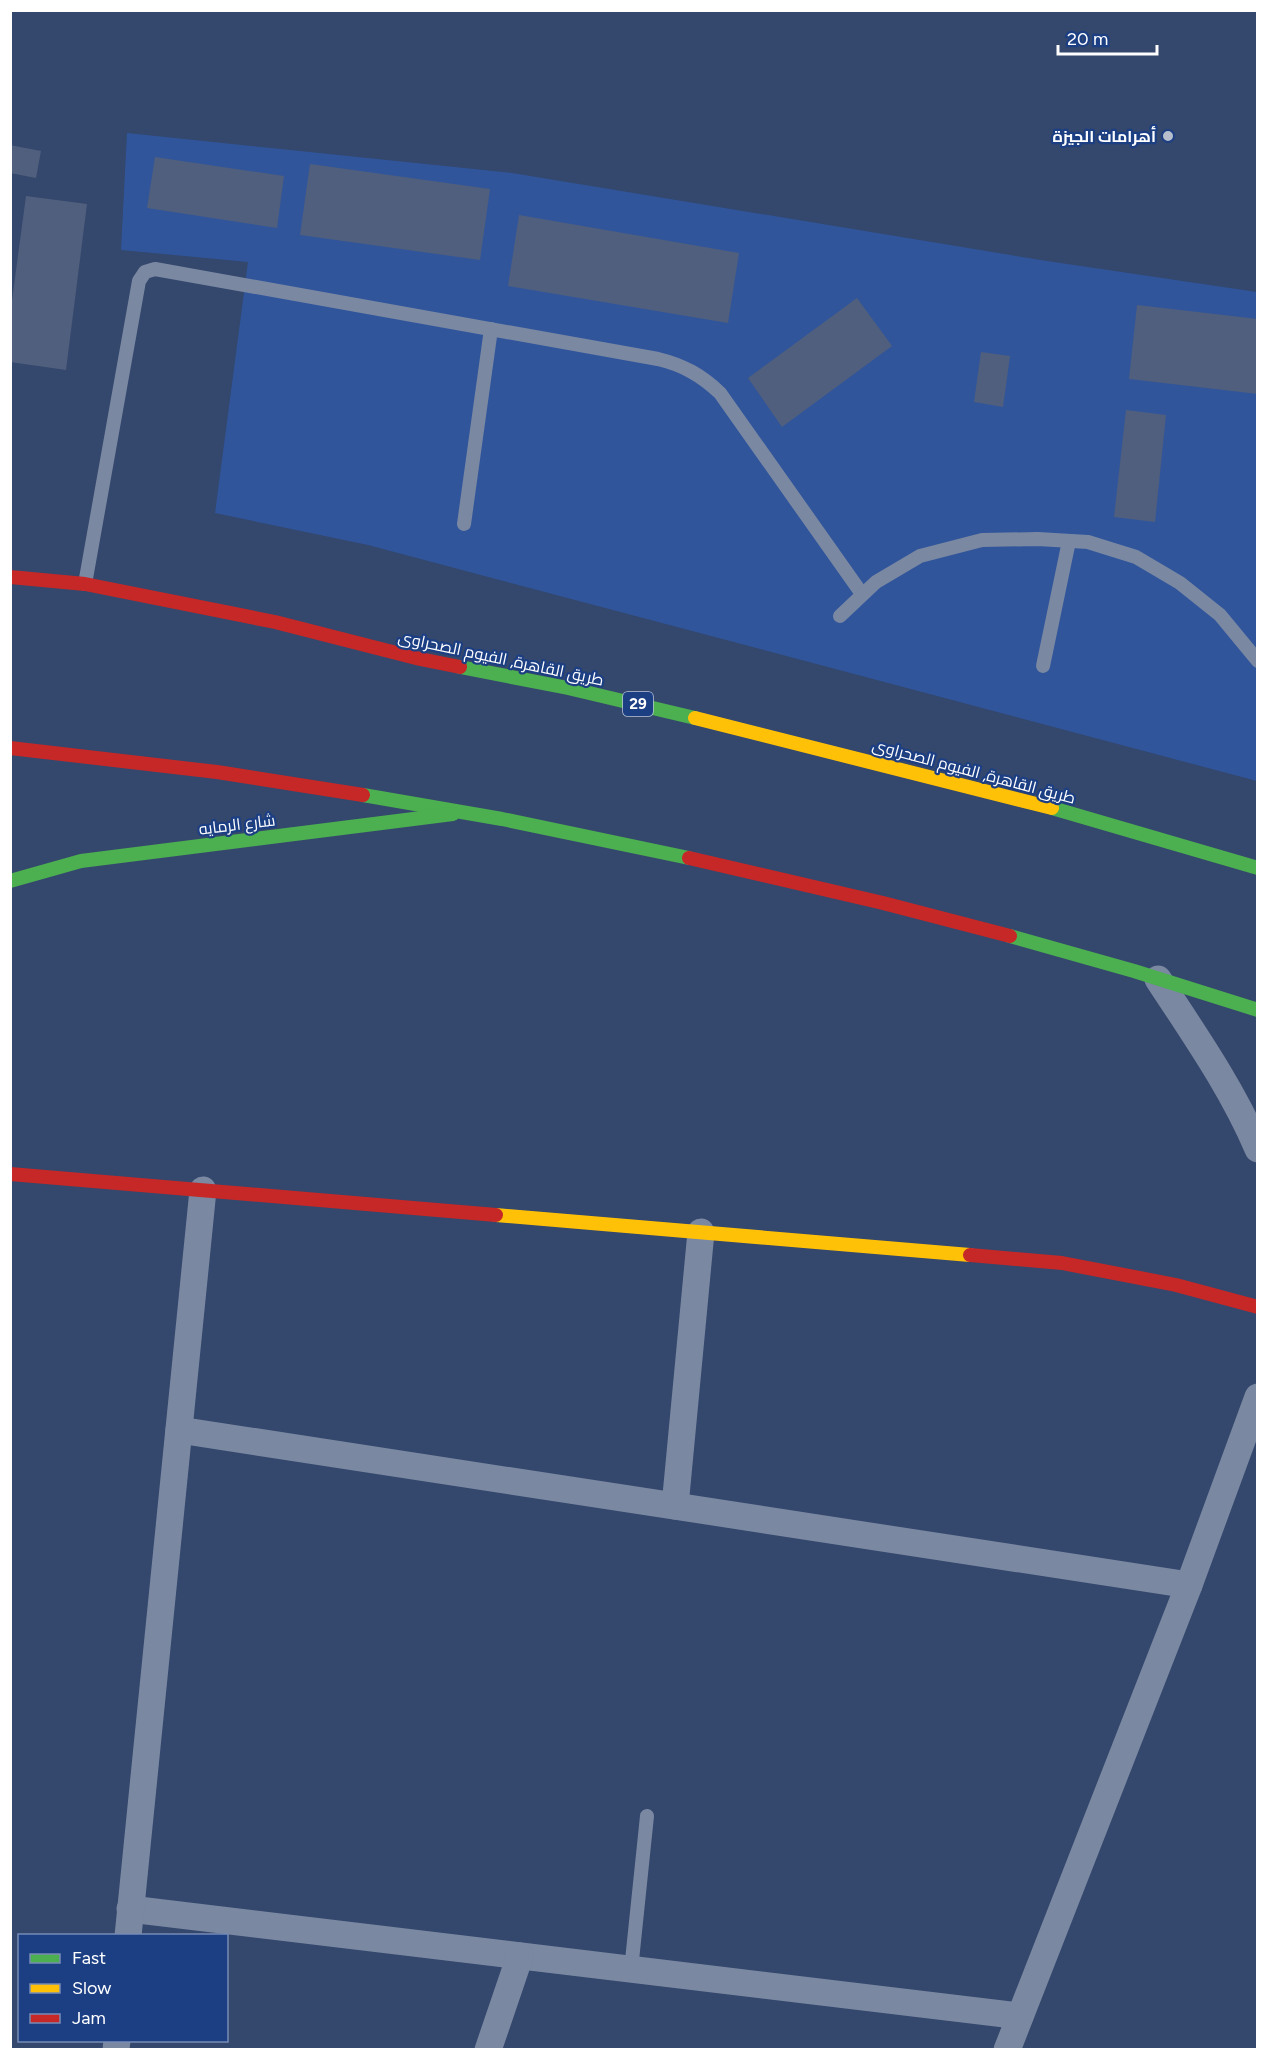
<svg xmlns="http://www.w3.org/2000/svg" width="1268" height="2060" font-family="Figtree,Cairo,sans-serif">
  <style>
    .green { fill: #30559b }
    .building { fill: #505f7d }
    .lines { fill: none; stroke-linecap: round; stroke-linejoin: round }
    .lane { stroke: #7a88a2; stroke-width: 14 }
    .street { stroke: #7a88a2; stroke-width: 27 }
    .fast { stroke: #4caf50; stroke-width: 14 }
    .slow { stroke: #ffc107; stroke-width: 14 }
    .jam { stroke: #c62828; stroke-width: 14 }
    .poi-dot { fill: #b8bfcc; stroke: #1c3f84; stroke-width: 2 }
    .labels { text-anchor: middle; stroke-width: 4.5; stroke-linejoin: round; paint-order: stroke }
    .shield { fill: #1c3f84; stroke: #bbc5da; stroke-width: 1.5 }
    .shield-label { font-size: 15px; font-weight: bold; fill: #fff }
    .poi-label { font-size: 16px; font-weight: bold; fill: #fff; stroke: #1c3f84; text-anchor: end }
    .street-label { font-size: 16px; fill: #fff; stroke: #1c3f84 }
  </style>
  <rect width="100%" height="100%" fill="#34476c"/>
  <path class="green" d="M 127,133 L 512,173 L 1047,261 L 1257,292 L 1257,781 L 368,545 L 215,513 L 248,262 L 121,250 Z"/>
  <g class="building">
    <path d="M 10,145 L 41,151 L 36,178 L 10,173 Z"/>
    <path d="M 155,157 L 284,176 L 277,228 L 147,208 Z"/>
    <path d="M 310,164 L 490,189 L 480,260 L 300,235 Z"/>
    <path d="M 26,196 L 87,204 L 66,370 L 10,362 L 10,315 Z"/>
    <path d="M 519,215 L 739,253 L 728,323 L 508,286 Z"/>
    <path d="M 857,298 L 892,346 L 782,427 L 748,378 Z"/>
    <path d="M 1137,305 L 1258,319 L 1258,394 L 1129,379 Z"/>
    <path d="M 981,352 L 1010,356 L 1003,407 L 974,402 Z"/>
    <path d="M 1126,410 L 1166,415 L 1155,522 L 1114,517 Z"/>
  </g>
  <g class="lines">
    <g class="lane">
      <path d="M 464,524 L 491,329"/>
      <path d="M 85,584 L 139,281 L 145,272 L 155,269 L 658,359 C 683,365 701,375 720,393 L 862,594"/>
      <path d="M 840,616 L 876,582 L 920,556 L 982,540 L 1038,539 L 1088,542 L 1136,557 L 1180,583 L 1220,615 L 1258,661"/>
      <path d="M 1043,666 L 1069,541"/>
      <path d="M 631,1970 L 647,1816"/>
    </g>
    <g class="street">
      <path d="M 1158,979 C 1194,1034 1232,1088 1258,1149"/>
      <path d="M 179,1430 L 1189,1585"/>
      <path d="M 675,1506 L 701,1232"/>
      <path d="M 130,1909 L 1020,2016"/>
      <path d="M 128,1936 L 203,1190"/>
      <path d="M 116,2050 L 117,2040"/>
      <path d="M 488,2050 L 520,1956"/>
      <path d="M 1007,2050 L 1189,1585 L 1258,1397"/>
    </g>
    <g class="fast">
      <path d="M 460,667 L 568,688 L 695,718"/>
      <path d="M 363,795 L 502,819 L 689,858"/>
      <path d="M 1052,808 L 1258,868"/>
      <path d="M 10,881 L 81,861 L 453,814"/>
      <path d="M 1010,936 L 1134,971 L 1258,1010"/>
    </g>
    <g class="slow">
      <path d="M 695,718 L 1052,808"/>
      <path d="M 496,1215 L 970,1255"/>
    </g>
    <g class="jam">
      <path d="M 10,577 L 85,584 L 275,622 L 420,659 L 460,667"/>
      <path d="M 10,748 L 217,772 L 363,795"/>
      <path d="M 689,858 L 883,903 L 1010,936"/>
      <path d="M 10,1174 L 496,1215"/>
      <path d="M 970,1255 L 1062,1263 L 1176,1285 L 1258,1307"/>
    </g>
  </g>
  <circle class="poi-dot" cx="1168" cy="136" r="6"/>
  <g class="labels">
    <rect class="shield" x="623" y="692" width="30" height="24" rx="4.5"/>
    <g class="shield-label">
      <text x="638" y="709">29</text>
    </g>
    <g class="poi-label">
      <text x="1156" y="142">أهرامات الجيزة</text>
    </g>
    <g class="street-label">
      <text transform="translate(501 658) rotate(12)" y="6">طريق القاهرة, الفيوم الصحراوى</text>
      <text transform="translate(974 771) rotate(15)" y="6">طريق القاهرة, الفيوم الصحراوى</text>
      <text transform="translate(237 824) rotate(-7)" y="6">شارع الرمايه</text>
    </g>
  </g>
  <rect width="1268" height="2060" fill="none" stroke="#ffffff" stroke-width="24"/>
  <rect x="18" y="1934" width="210" height="108" fill="#1c3f84" stroke="#778cb5" stroke-width="1.5"/>
  <rect x="30" y="1954" width="30" height="9" fill="#4caf50" stroke="#778cb5" stroke-width="1.5"/>
  <text x="72" y="1964" font-size="18" fill="#ffffff">Fast</text>
  <rect x="30" y="1984" width="30" height="9" fill="#ffc107" stroke="#778cb5" stroke-width="1.5"/>
  <text x="72" y="1994" font-size="18" fill="#ffffff">Slow</text>
  <rect x="30" y="2014" width="30" height="9" fill="#c62828" stroke="#778cb5" stroke-width="1.5"/>
  <text x="72" y="2024" font-size="18" fill="#ffffff">Jam</text>
  <path d="M1058 45v9h99v-9" fill="none" stroke="#ffffff" stroke-width="3"/>
  <text x="1067" y="45" font-size="18" fill="#ffffff" stroke="#1c3f84" stroke-width="4.5" paint-order="stroke">20 m</text>
</svg>
